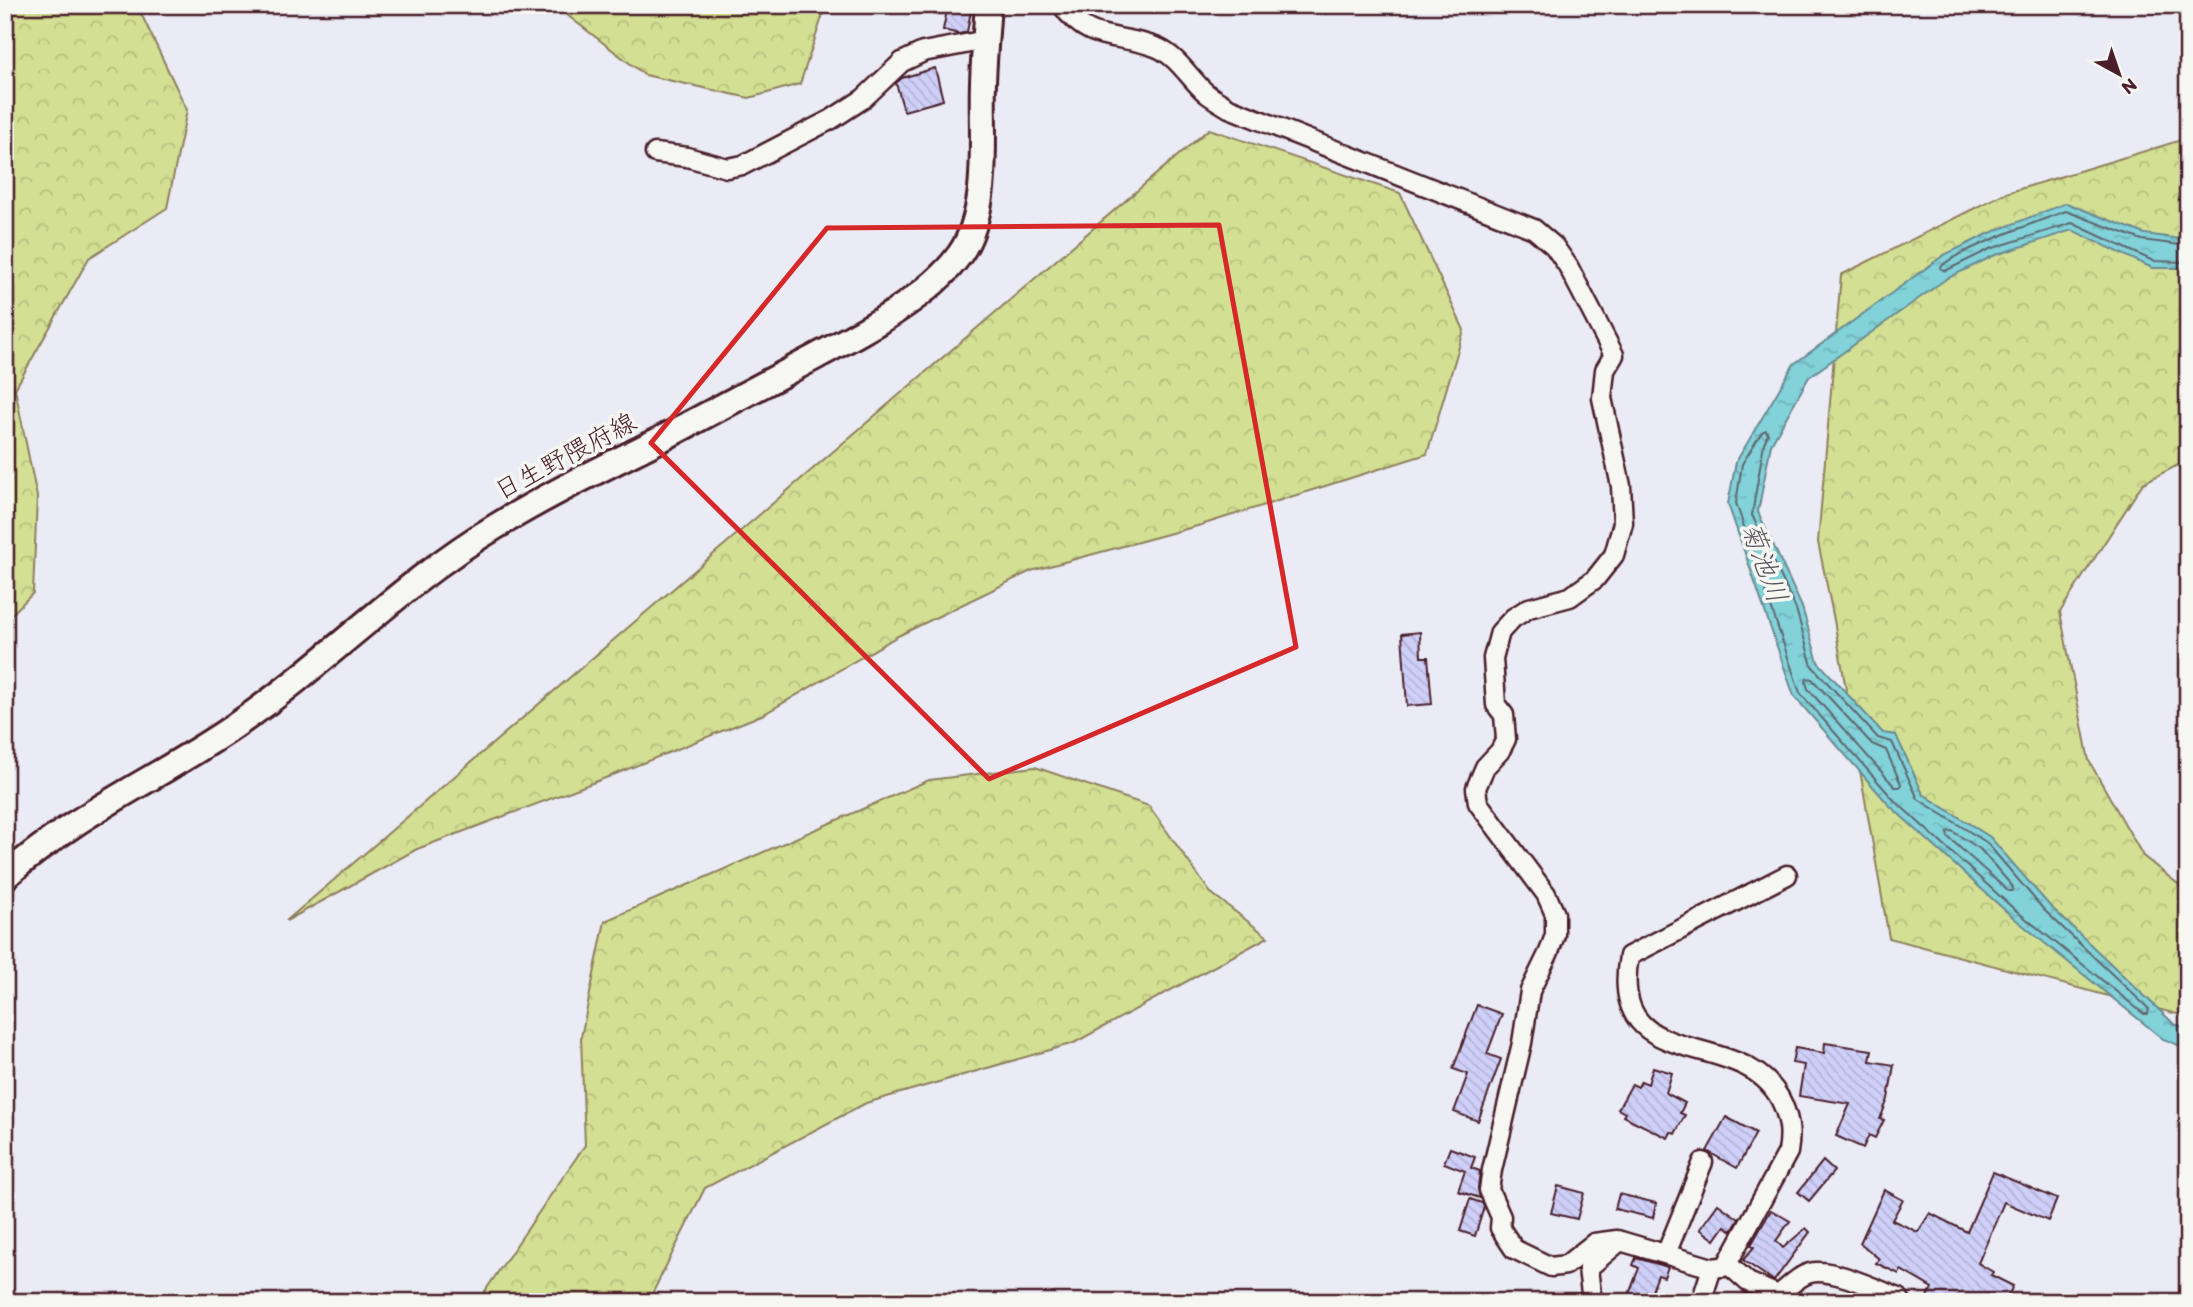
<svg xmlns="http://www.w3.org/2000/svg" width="2193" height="1307" font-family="Itim,'Klee One',sans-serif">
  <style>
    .forest { fill: url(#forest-crowns); stroke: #8e7f5e; stroke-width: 2 }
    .water { fill: url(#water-ripples); stroke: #6b8a93; stroke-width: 2 }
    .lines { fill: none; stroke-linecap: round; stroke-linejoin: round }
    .shore { stroke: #606771; stroke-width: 2 }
    .building { fill: url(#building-back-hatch); stroke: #4a1f2b; stroke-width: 2 }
    .street-casing { stroke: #4a1f2b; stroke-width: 23 }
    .secondary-casing { stroke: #4a1f2b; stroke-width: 30 }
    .street { stroke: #f6f6f2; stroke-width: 18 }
    .secondary { stroke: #f6f6f2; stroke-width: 24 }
    .marked { fill: none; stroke: #d62828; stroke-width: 5; stroke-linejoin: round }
    .labels { text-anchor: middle; stroke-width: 7; stroke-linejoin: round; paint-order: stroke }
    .street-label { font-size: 26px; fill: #4a1f2b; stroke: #f6f6f2 }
    .water-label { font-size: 28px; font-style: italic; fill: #5a555f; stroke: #f6f6f2 }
  </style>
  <defs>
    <pattern id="forest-crowns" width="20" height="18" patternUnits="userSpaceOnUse" patternTransform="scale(1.75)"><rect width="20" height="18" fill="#d3df92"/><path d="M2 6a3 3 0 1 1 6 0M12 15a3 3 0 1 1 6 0" fill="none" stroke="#b7bf7e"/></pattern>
    <pattern id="water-ripples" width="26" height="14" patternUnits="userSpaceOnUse" patternTransform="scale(1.75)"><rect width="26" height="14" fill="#81d2d9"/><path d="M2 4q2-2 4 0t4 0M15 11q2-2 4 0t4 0" fill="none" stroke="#71b4ba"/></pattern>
    <pattern id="building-back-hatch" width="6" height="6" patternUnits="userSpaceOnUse" patternTransform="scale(1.75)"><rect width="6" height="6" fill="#cfd0f9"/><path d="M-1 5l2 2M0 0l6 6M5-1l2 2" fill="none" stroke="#b3b2d6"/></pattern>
  </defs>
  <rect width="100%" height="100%" fill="#eaebf4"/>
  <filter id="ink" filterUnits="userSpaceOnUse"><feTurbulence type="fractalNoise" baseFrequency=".0143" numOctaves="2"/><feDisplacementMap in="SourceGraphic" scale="14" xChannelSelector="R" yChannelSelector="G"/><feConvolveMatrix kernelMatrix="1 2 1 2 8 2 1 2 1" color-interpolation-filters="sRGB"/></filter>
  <g filter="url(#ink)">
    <g class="forest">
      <path d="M 5,5 L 137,5 L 187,110 L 167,208 L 89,258 L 15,389 L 37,497 L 33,593 L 5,621 Z"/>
      <path d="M 554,5 L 826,5 L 800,84 L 749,98 L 645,75 Z"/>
      <path d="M 1209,129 L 1400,193 L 1464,330 L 1427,454 L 1201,525 L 1031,571 L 898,636 L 764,714 L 608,777 L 417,849 L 286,921 Z"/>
      <path d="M 2188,138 L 2188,460 L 2143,483 L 2060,612 L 2089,761 L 2143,856 L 2188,892 L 2188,1017 L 1889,938 L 1834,620 L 1818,542 L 1841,275 L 2003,194 Z"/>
      <path d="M 1035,767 L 1149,806 L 1210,892 L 1268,937 L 1074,1043 L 866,1103 L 705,1188 L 648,1302 L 480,1302 L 485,1291 L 585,1145 L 581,1037 L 605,921 L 929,780 Z"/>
    </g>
    <path class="water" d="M 2066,203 L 2145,234 L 2188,240 L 2188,268 L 2152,268 L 2072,230 L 1993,256 L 1946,279 L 1809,377 L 1771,444 L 1758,512 L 1802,607 L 1818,662 L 1883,733 L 1896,735 L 1923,794 L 1990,837 L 2049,905 L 2174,1024 L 2188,1028 L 2188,1049 L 2163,1039 L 2009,914 L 1889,805 L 1794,696 L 1728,504 L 1736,462 L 1794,364 L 1944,255 L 1990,233 Z"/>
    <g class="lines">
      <g class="shore">
        <path d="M 2188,246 L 2142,240 L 2066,211 C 2042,220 1953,251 1940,268 L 1945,271 L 1990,249 L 2072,223 L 2153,261 L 2188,262"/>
        <path d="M 1766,430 L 1768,434 L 1764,443 L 1752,515 L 1796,609 L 1812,666 L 1878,738 L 1892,742 L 1918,799 L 1986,842 L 2044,910 L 2149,1009 L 2148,1014 L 2144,1014 L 2014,909 L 1894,800 L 1800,693 L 1736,503 L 1742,464 L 1762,432 Z"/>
        <path d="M 1807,678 L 1812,679 L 1872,744 L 1886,750 L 1901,784 L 1900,787 L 1895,787 L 1808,689 L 1806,682 Z"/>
        <path d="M 1952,831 L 1980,849 L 2013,887 L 2012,891 L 2008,891 L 1948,837 L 1947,832 Z"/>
      </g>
    </g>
    <g class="building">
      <path d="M 948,5 L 972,5 L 967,32 L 959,34 L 943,30 Z"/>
      <path d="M 935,68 L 943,100 L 904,111 L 896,83 L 902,78 Z"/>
      <path d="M 1420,632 L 1421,657 L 1428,657 L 1432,704 L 1407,706 L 1402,634 Z"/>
      <path d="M 1477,1005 L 1502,1014 L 1487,1054 L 1501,1059 L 1478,1121 L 1454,1112 L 1468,1074 L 1453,1069 Z"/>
      <path d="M 1825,1043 L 1872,1050 L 1870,1061 L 1894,1065 L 1888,1099 L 1880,1119 L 1884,1120 L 1875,1138 L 1869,1135 L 1863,1148 L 1836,1136 L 1850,1104 L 1799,1096 L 1804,1065 L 1792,1063 L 1795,1048 L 1824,1053 Z"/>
      <path d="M 1653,1067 L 1672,1073 L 1666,1093 L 1685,1103 L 1680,1113 L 1685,1115 L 1675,1134 L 1671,1132 L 1668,1138 L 1623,1116 L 1625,1113 L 1618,1109 L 1632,1084 L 1638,1087 L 1641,1081 L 1648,1084 Z"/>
      <path d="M 1726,1117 L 1756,1133 L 1737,1168 L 1707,1151 Z"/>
      <path d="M 1450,1148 L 1475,1157 L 1471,1168 L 1480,1171 L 1478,1188 L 1480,1198 L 1458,1191 L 1465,1171 L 1444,1163 Z"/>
      <path d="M 1823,1161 L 1834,1171 L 1809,1201 L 1798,1192 Z"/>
      <path d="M 1993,1172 L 2057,1199 L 2048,1221 L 2004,1202 L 1978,1263 L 1993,1272 L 1991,1275 L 2013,1286 L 2005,1302 L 1925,1302 L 1932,1288 L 1901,1270 L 1899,1274 L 1876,1263 L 1879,1259 L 1860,1243 L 1884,1190 L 1903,1200 L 1892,1220 L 1918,1232 L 1930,1213 L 1967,1232 Z"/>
      <path d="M 1558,1186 L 1584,1193 L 1577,1219 L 1551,1213 Z"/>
      <path d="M 1619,1194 L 1656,1203 L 1653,1218 L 1615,1209 Z"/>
      <path d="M 1470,1199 L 1482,1203 L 1484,1207 L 1475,1236 L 1460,1231 Z"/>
      <path d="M 1718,1204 L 1739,1219 L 1732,1231 L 1725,1226 L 1715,1240 L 1700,1229 Z"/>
      <path d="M 1771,1210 L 1790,1221 L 1776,1241 L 1783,1248 L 1806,1228 L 1810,1232 L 1774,1281 L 1743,1260 L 1754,1247 L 1751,1245 Z"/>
      <path d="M 1636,1258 L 1668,1267 L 1664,1277 L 1658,1275 L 1648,1302 L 1626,1302 L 1639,1268 L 1633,1265 Z"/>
      <path d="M 1744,1293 L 1758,1299 L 1756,1302 L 1740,1302 Z"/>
    </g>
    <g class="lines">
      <g class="street-casing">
        <g id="street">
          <path d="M 1062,5 C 1089,45 1119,32 1158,48 C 1178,57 1190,79 1206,93 C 1212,98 1221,103 1229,108 L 1534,229 L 1554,246 L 1568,266 L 1614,355 L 1605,370 L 1602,398 L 1621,486 L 1623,523 L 1614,555 L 1595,579 L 1570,597 L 1529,608 L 1513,618 L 1500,632 L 1493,658 L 1496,705 L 1504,715 L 1506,739 L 1500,751 L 1485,767 L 1476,788 L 1478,803 L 1546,894 L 1555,914 L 1555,935 L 1549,952 L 1530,991 L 1522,1043 L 1492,1170 L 1489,1190 L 1501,1217 L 1500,1228 L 1514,1249 L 1551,1267 L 1566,1265 L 1594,1243 L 1617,1240 L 1712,1268 L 1730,1266 L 1748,1282 L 1778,1295 C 1788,1288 1798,1276 1810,1273 C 1831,1267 1878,1290 1899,1298 L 1901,1302"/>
          <path d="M 655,153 L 687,157 L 727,168 L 743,165 L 832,119 L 863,99 L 902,62 L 923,52 L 986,40"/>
          <path d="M 1666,1254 L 1703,1162"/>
          <path d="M 1726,1266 L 1788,1152 C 1791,1134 1790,1122 1783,1105 C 1748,1021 1606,1081 1629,956 L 1787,875"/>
          <path d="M 1592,1302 L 1588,1268 L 1620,1241"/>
          <path d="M 1701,1302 L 1712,1268"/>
        </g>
      </g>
      <g class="secondary-casing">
        <path id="secondary" d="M 5,877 C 75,813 162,777 239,723 C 328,662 403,582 495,527 C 549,494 607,466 663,438 C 705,416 745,394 787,372 C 840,343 925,304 960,254 C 991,210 981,134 983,82 C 984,57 986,31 988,5"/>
      </g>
      <use href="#street" class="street"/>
      <use href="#secondary" class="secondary"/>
    </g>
  </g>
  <path class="marked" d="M 1219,225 L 1296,647 L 989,779 L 651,443 L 827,228 Z"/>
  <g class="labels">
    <g class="street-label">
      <text transform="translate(565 456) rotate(-28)" y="9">日生野隈府線</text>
    </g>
    <g class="water-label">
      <text transform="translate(1765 562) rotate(70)" y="10">菊池川</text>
    </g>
  </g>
  <rect width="2193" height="1307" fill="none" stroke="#f6f6f2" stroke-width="28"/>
  <rect x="14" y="14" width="2165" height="1279" fill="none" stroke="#4a1f2b" stroke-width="2.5" filter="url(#ink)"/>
  <g transform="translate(2119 74) rotate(140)" stroke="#f6f6f2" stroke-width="5" paint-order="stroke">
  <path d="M0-5L12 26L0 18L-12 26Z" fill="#4a1f2b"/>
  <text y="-10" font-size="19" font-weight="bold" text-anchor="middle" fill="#4a1f2b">N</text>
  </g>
</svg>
